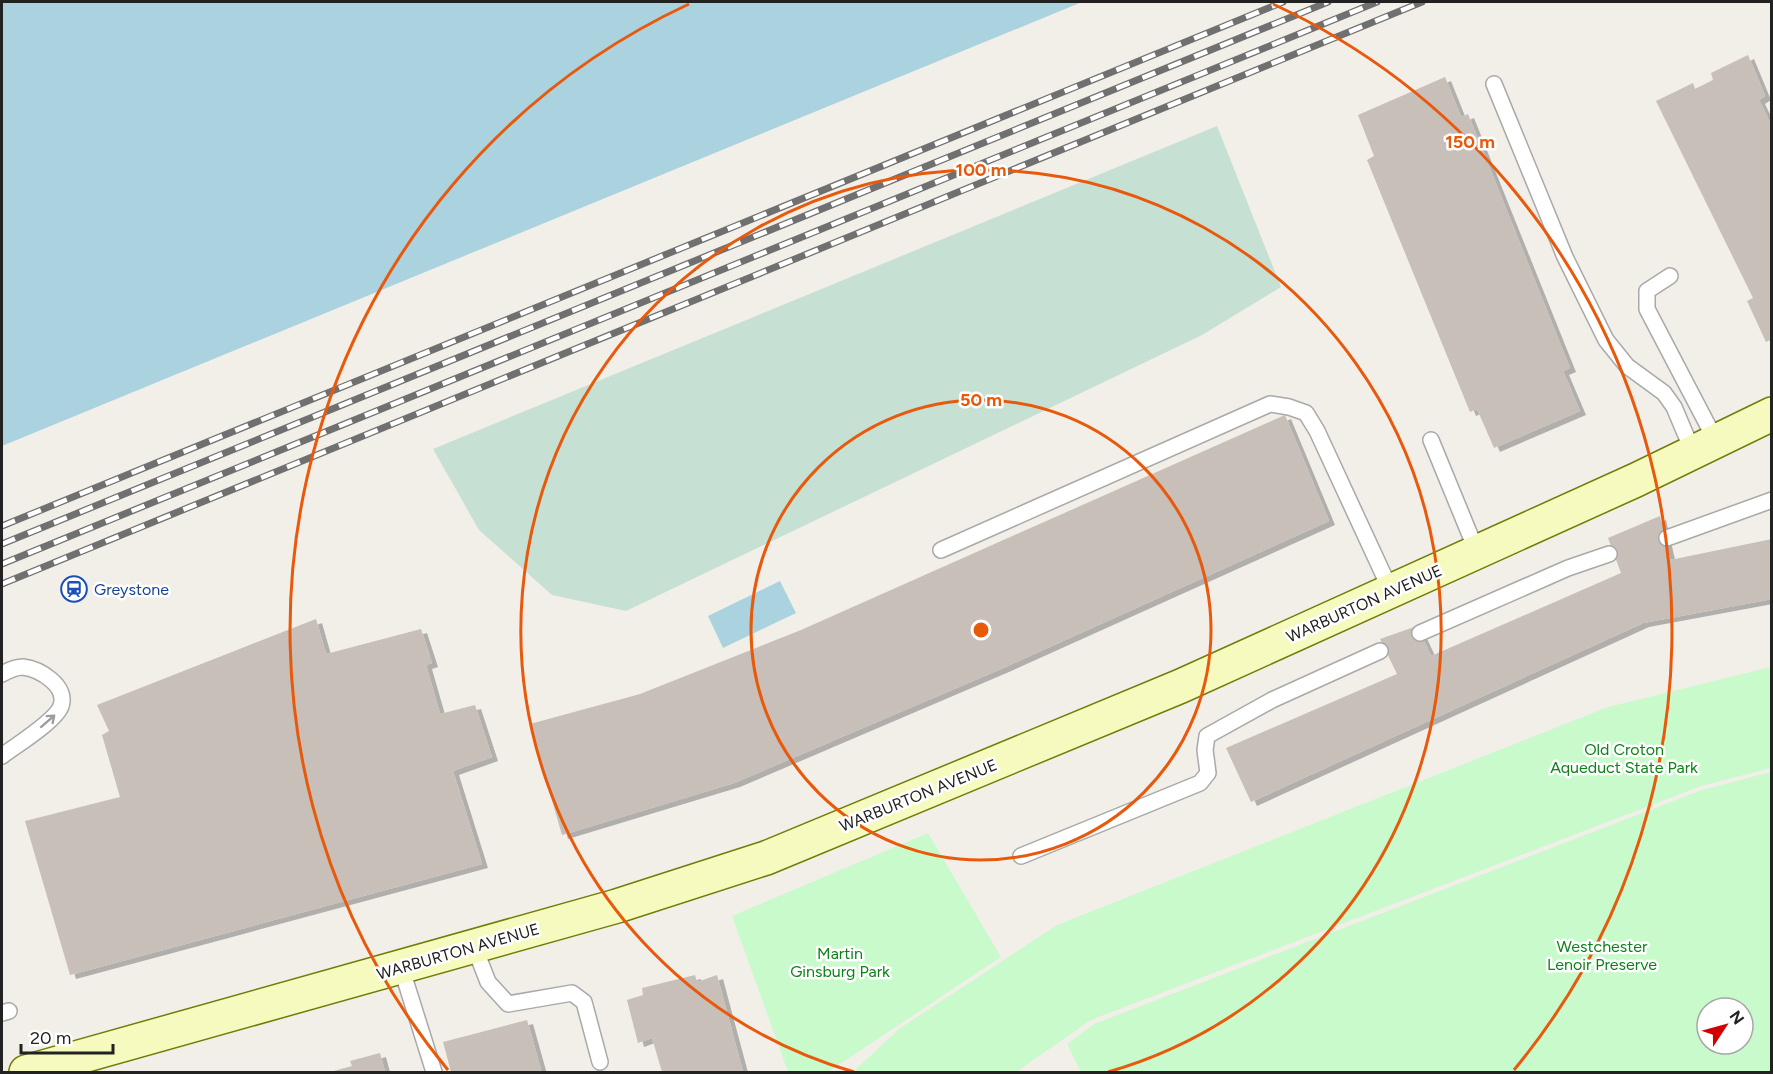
<svg xmlns="http://www.w3.org/2000/svg" width="1773" height="1074" font-family="Figtree,sans-serif">
  <style>
    .wetland { fill: #c6e0d4 }
    .park { fill: #c8facc; fill-rule: evenodd }
    .water { fill: #aad3df }
    .building { fill: #c7bfb8; filter: url(#shadow) }
    .lines { fill: none; stroke-linecap: round; stroke-linejoin: round }
    .lane-casing { stroke: #a9a9a9; stroke-width: 18 }
    .secondary-casing { stroke: #707d05; stroke-width: 36 }
    .lane { stroke: #fff; stroke-width: 15 }
    .secondary { stroke: #f7fabf; stroke-width: 33 }
    .rail-casing { stroke: #707070; stroke-width: 7 }
    .rail { stroke: #fff; stroke-width: 4.5; stroke-dasharray: 14; stroke-linecap: butt }
    .oneway { stroke: #9c9c9c }
    .ring { fill: none; stroke: #e8590c; stroke-width: 3 }
    .labels { text-anchor: middle; stroke-width: 5; stroke-linejoin: round; paint-order: stroke }
    .transit-label { font-size: 16px; fill: #164399; stroke: #fff; text-anchor: start }
    .street-label { font-size: 16px; fill: #222; stroke: #fff }
    .park-label { font-size: 16px; fill: #0c8416; stroke: #fff }
    .centre { fill: #e8590c; stroke: #fff; stroke-width: 3 }
    .ring-label { font-size: 18px; text-anchor: middle; font-weight: bold; fill: #e8590c; stroke: #fff; stroke-width: 5; stroke-linejoin: round; paint-order: stroke }
  </style>
  <defs>
    <filter id="shadow"><feDropShadow dx="6" dy="4" stdDeviation="0" flood-color="#0004"/></filter>
  </defs>
  <rect width="100%" height="100%" fill="#f2efe9"/>
  <path class="wetland" d="M 1217,126 L 1281,287 L 1202,335 L 626,611 L 552,595 L 479,530 L 433,449 Z"/>
  <g class="park">
    <path d="M 1771,667 L 1771,768 L 1701,786 L 1091,1020 L 1016,1072 L 853,1072 L 899,1029 L 1057,925 L 1608,707 Z"/>
    <path d="M 1771,772 L 1771,1072 L 1081,1072 L 1067,1044 L 1094,1024 L 1702,790 ZM 1707,1008 L 1743,1008 L 1743,1044 L 1707,1044 Z"/>
    <path d="M 928,833 L 1001,957 L 828,1072 L 788,1072 L 732,916 Z"/>
  </g>
  <g class="water">
    <path d="M 2,2 L 1082,2 L 2,446 Z"/>
    <path d="M 780,581 L 796,613 L 723,648 L 708,616 Z"/>
  </g>
  <g class="building">
    <path d="M 1748,55 L 1765,96 L 1759,100 L 1772,127 L 1772,339 L 1766,342 L 1747,301 L 1753,298 L 1656,101 L 1693,83 L 1695,89 L 1713,80 L 1711,73 Z"/>
    <path d="M 1445,77 L 1461,117 L 1468,114 L 1570,368 L 1563,371 L 1580,411 L 1494,448 L 1477,409 L 1470,412 L 1367,160 L 1374,156 L 1358,115 Z"/>
    <path d="M 1285,415 L 1329,521 L 1003,668 L 734,783 L 562,835 L 530,724 L 640,694 L 801,630 Z"/>
    <path d="M 1660,516 L 1670,560 L 1772,539 L 1772,599 L 1643,623 L 1251,802 L 1226,748 L 1397,674 L 1380,639 L 1417,626 L 1431,656 L 1621,573 L 1608,538 Z"/>
    <path d="M 316,619 L 326,654 L 421,629 L 432,663 L 426,665 L 440,714 L 475,705 L 492,757 L 453,771 L 482,864 L 70,975 L 25,821 L 120,797 L 102,735 L 109,731 L 97,705 Z"/>
    <path d="M 695,975 L 697,982 L 717,975 L 743,1072 L 662,1072 L 652,1038 L 638,1043 L 627,1000 L 643,995 L 642,988 Z"/>
    <path d="M 527,1020 L 541,1070 L 534,1072 L 451,1072 L 443,1042 Z"/>
    <path d="M 380,1053 L 385,1072 L 330,1072 L 352,1066 L 350,1061 Z"/>
  </g>
  <g class="lines">
    <g class="lane-casing">
      <g id="lane">
        <path d="M 1494,84 L 1565,257 L 1606,340 L 1627,366 L 1664,393 L 1674,407 L 1693,452"/>
        <path d="M 1670,276 L 1647,291 L 1647,309 L 1716,441"/>
        <path d="M 1431,440 L 1477,552"/>
        <path d="M 1667,538 L 1772,500"/>
        <path d="M 941,550 L 1270,404 L 1289,407 L 1306,413 L 1317,431 L 1391,591"/>
        <path d="M 1420,633 L 1568,568 L 1609,554"/>
        <path d="M 2,674 C 9,670 15,667 23,667 C 40,669 68,686 61,706 C 56,721 15,746 2,756"/>
        <path d="M 1021,856 L 1200,783 L 1208,773 L 1205,750 L 1207,736 L 1272,700 L 1380,651"/>
        <path d="M 474,946 L 488,982 L 508,1004 L 572,993 L 584,1002 L 600,1062"/>
        <path d="M 401,967 L 434,1072"/>
        <path d="M 2,1013 L 9,1011"/>
      </g>
    </g>
    <g class="secondary-casing">
      <path id="secondary" d="M 26,1072 L 617,906 L 766,858 L 1181,686 L 1636,480 L 1772,414"/>
    </g>
    <use href="#lane" class="lane"/>
    <use href="#secondary" class="secondary"/>
    <g class="rail-casing">
      <g id="rail">
        <path d="M 2,526 L 1283,2"/>
        <path d="M 2,544 L 1328,2"/>
        <path d="M 2,564 L 1377,2"/>
        <path d="M 2,584 L 1422,2"/>
      </g>
    </g>
    <use href="#rail" class="rail"/>
  </g>
  <defs><path id="oneway-shaft" d="M-6 0H5M1.5-3L5.5 0L1.5 3" fill="none" stroke-width="1.6" stroke-linecap="round" stroke-linejoin="round" transform="scale(1.5)"/></defs>
  <use class="oneway" href="#oneway-shaft" transform="translate(48 721) rotate(-41)"/>
  <g class="ring">
    <circle cx="981" cy="630" r="230"/>
    <path d="M854 1072A460 460 0 1 1 1108 1072"/>
    <path d="M448 1070A691 691 0 0 1 689 4M1273 4A691 691 0 0 1 1514 1070"/>
  </g>
  <defs>
    <g id="station-ring" transform="scale(1.35)"><circle r="9.5" fill="#fff" stroke="#1a4fb4" stroke-width="1.5"/><path d="M-3-6H3Q5-6 5-4V2Q5 4 3 4L4.5 6H3L1.5 4h-3L-3 6H-4.5L-3 4Q-5 4-5 2V-4Q-5-6-3-6ZM-3.5-4v3h7v-3ZM-3.5 1v1.5H-2V1ZM2 1v1.5H3.5V1Z" fill="#1a4fb4"/></g>
  </defs>
  <g fill-rule="evenodd">
    <use href="#station-ring" x="74" y="589"/>
  </g>
  <g class="labels">
    <g class="transit-label">
      <text x="94" y="595">Greystone</text>
    </g>
    <g class="street-label">
      <text transform="translate(1364 603) rotate(-24)" y="6">WARBURTON AVENUE</text>
      <text transform="translate(918 795) rotate(-22)" y="6">WARBURTON AVENUE</text>
      <text transform="translate(458 951) rotate(-16)" y="6">WARBURTON AVENUE</text>
    </g>
    <g class="park-label">
      <text x="1624" y="755">Old Croton<tspan x="1624" dy="18">Aqueduct State Park</tspan></text>
      <text x="1602" y="952">Westchester<tspan x="1602" dy="18">Lenoir Preserve</tspan></text>
      <text x="840" y="959">Martin<tspan x="840" dy="18">Ginsburg Park</tspan></text>
    </g>
  </g>
  <circle cx="981" cy="630" r="9" class="centre"/>
  <g class="ring-label">
    <text x="1470" y="148">150 m</text>
    <text x="981" y="176">100 m</text>
    <text x="981" y="406">50 m</text>
  </g>
  <rect width="1773" height="1074" fill="none" stroke="#222222" stroke-width="6"/>
  <g transform="translate(1725 1026) rotate(54)"><circle r="28" fill="#ffffff" stroke="#a7a7a7" stroke-width="1.5"/>
  <path d="M0-4.5L10 22L0 15L-10 22Z" fill="#d40000"/>
  <text y="-9" font-size="16" font-weight="bold" text-anchor="middle" fill="#222222">N</text>
  </g>
  <path d="M21 1044v9h92v-9" fill="none" stroke="#222222" stroke-width="3"/>
  <text x="30" y="1044" font-size="18" fill="#222222" stroke="#ffffff" stroke-width="4.5" paint-order="stroke">20 m</text>
</svg>
